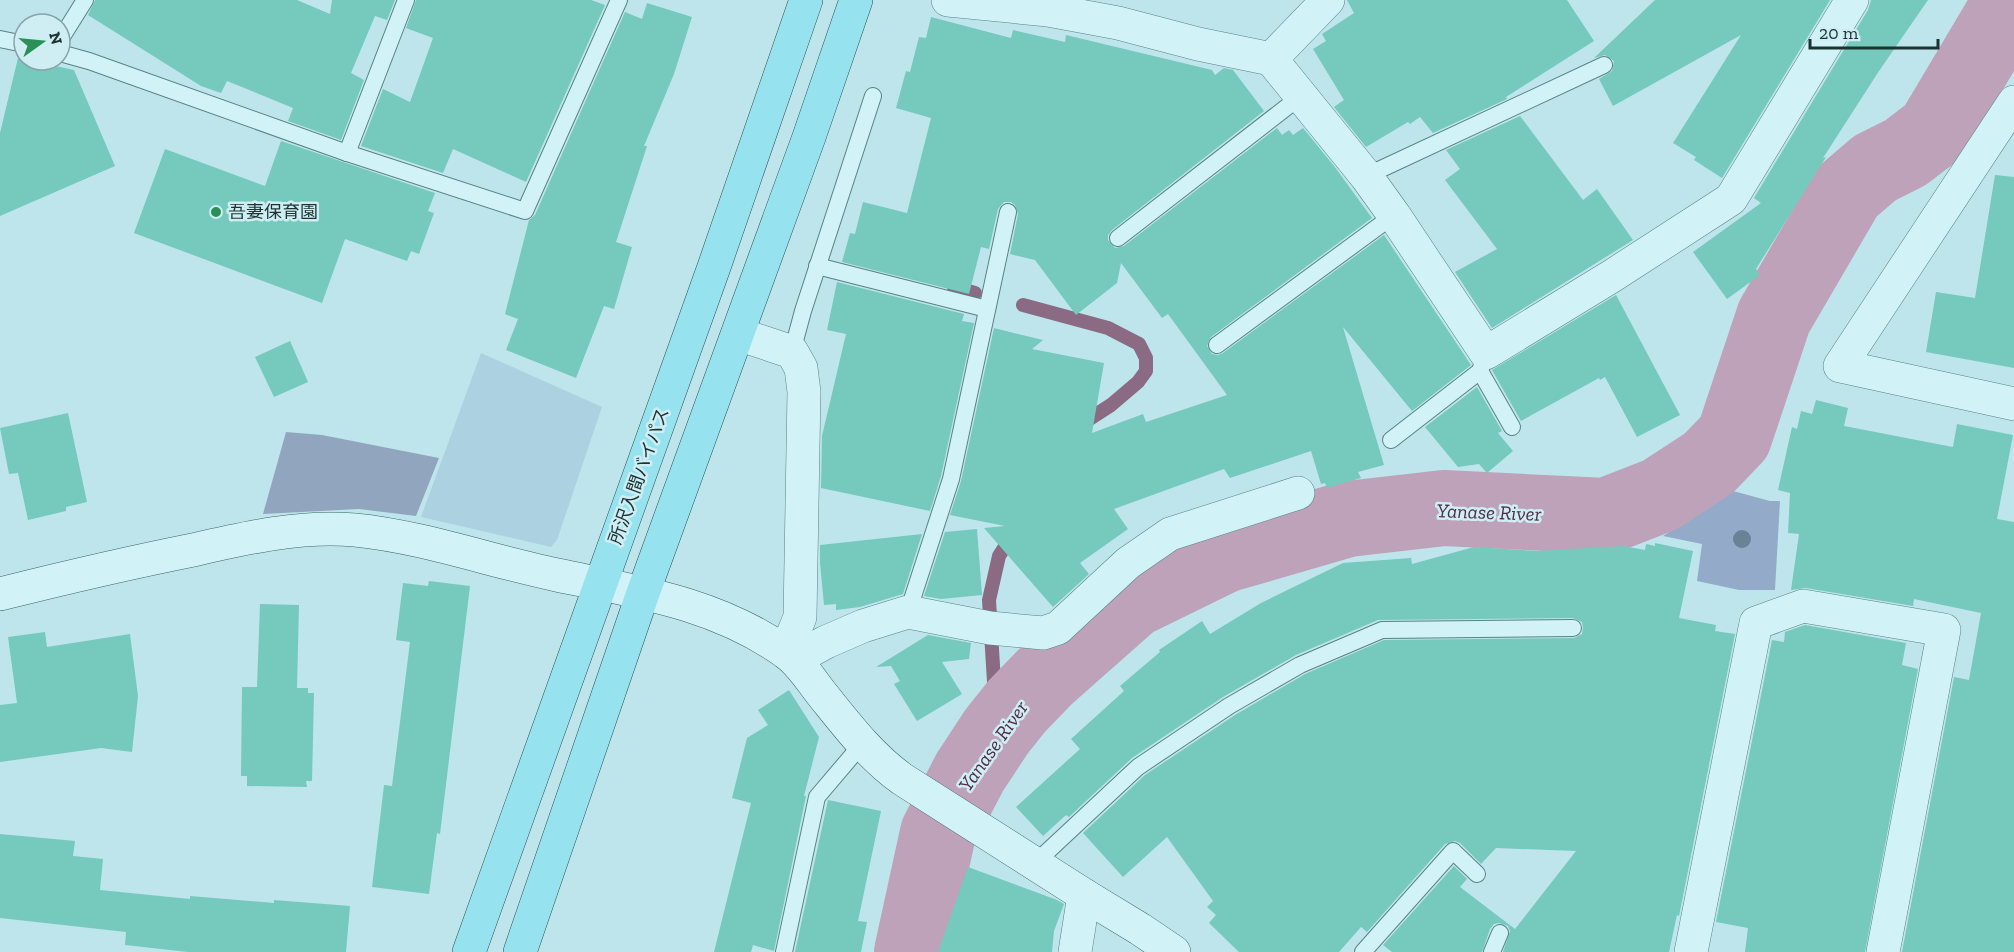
<svg xmlns="http://www.w3.org/2000/svg" width="2014" height="952" font-family="'Zilla Slab','Noto Sans JP',serif">
  <style>
    .farmland { fill: #acd2e1 }
    .green { fill: #93abc9 }
    .cemetery { fill: #92a5be }
    .lines { fill: none; stroke-linecap: round; stroke-linejoin: round }
    .stream { stroke: #8b6a84; stroke-width: 14 }
    .river { stroke: #bea2b9; stroke-width: 76 }
    .building { fill: #75c9bd }
    .lane-casing { stroke: #588382; stroke-width: 18 }
    .street-casing { stroke: #588382; stroke-width: 34 }
    .secondary-casing { stroke: #3b6563; stroke-width: 34 }
    .primary-casing { stroke: #2c514e; stroke-width: 34 }
    .lane { stroke: #d1f2f7; stroke-width: 16 }
    .street { stroke: #d1f2f7; stroke-width: 33 }
    .secondary { stroke: #d1f2f7; stroke-width: 33 }
    .primary { stroke: #96e3ef; stroke-width: 33 }
    .tree { fill: #698296 }
    .poi-dot { fill: #2a9057; stroke: #ceeef4; stroke-width: 2 }
    .labels { text-anchor: middle; stroke-width: 5; stroke-linejoin: round; paint-order: stroke }
    .poi-label { font-size: 18px; fill: #1c3332; stroke: #ceeef4; text-anchor: start }
    .street-label { font-size: 18px; fill: #1c3332; stroke: #ceeef4 }
    .water-label { font-size: 20px; font-style: italic; fill: #532b44; stroke: #ceeef4 }
  </style>
  <rect width="100%" height="100%" fill="#bee5ec"/>
  <path class="farmland" d="M 481,353 L 602,407 L 557,540 L 551,547 L 421,517 Z"/>
  <path class="green" d="M 1733,491 L 1770,501 L 1780,501 L 1775,590 L 1739,590 L 1697,581 L 1702,544 L 1663,536 Z"/>
  <path class="cemetery" d="M 286,432 L 322,435 L 439,458 L 416,516 L 359,509 L 263,514 Z"/>
  <g class="lines">
    <g class="stream">
      <path d="M 954,287 L 975,293"/>
      <path d="M 1023,305 L 1108,328 L 1139,344 L 1146,358 L 1146,371 L 1138,382 L 1111,405 L 1080,425"/>
      <path d="M 997,731 L 989,600 L 999,556 L 1013,534"/>
    </g>
    <path class="river" d="M 912,952 L 938,833 L 970,772 L 997,731 L 1017,706 L 1045,677 L 1132,600 L 1224,555 L 1348,519 L 1444,508 L 1606,516 L 1660,495 L 1709,463 L 1734,437 L 1774,317 L 1847,192 L 1875,168 L 1905,153 L 1934,131 L 2012,0"/>
  </g>
  <g class="building">
    <path d="M 95,0 L 297,0 L 330,14 L 332,0 L 395,0 L 387,20 L 375,16 L 351,73 L 364,80 L 341,140 L 288,121 L 293,108 L 227,81 L 221,93 L 201,86 L 88,15 Z"/>
    <path d="M 416,0 L 591,0 L 605,5 L 526,182 L 453,149 L 443,173 L 361,146 L 383,89 L 410,102 L 433,38 L 406,28 Z"/>
    <path d="M 1347,0 L 1567,0 L 1594,41 L 1506,97 L 1507,99 L 1433,133 L 1420,117 L 1410,124 L 1408,122 L 1366,147 L 1334,107 L 1344,100 L 1313,49 L 1326,41 L 1322,34 L 1354,13 Z"/>
    <path d="M 1655,0 L 1830,0 L 1722,178 L 1694,160 L 1696,157 L 1673,143 L 1741,35 L 1613,106 L 1599,79 L 1612,71 L 1614,61 L 1605,55 L 1594,58 Z"/>
    <path d="M 1871,0 L 1928,0 L 1879,71 L 1823,158 L 1826,157 L 1756,269 L 1760,275 L 1727,299 L 1693,252 L 1761,203 L 1754,198 L 1868,10 Z"/>
    <path d="M 647,3 L 692,17 L 674,74 L 644,146 L 647,146 L 616,242 L 632,247 L 614,309 L 604,306 L 576,378 L 506,350 L 518,319 L 505,314 L 529,220 L 535,215 L 625,12 L 642,19 Z"/>
    <path d="M 931,17 L 1011,38 L 1013,30 L 1065,42 L 1066,35 L 1212,70 L 1215,75 L 1224,68 L 1233,70 L 1264,111 L 1112,230 L 1108,235 L 1108,240 L 1115,248 L 1124,246 L 1277,128 L 1282,135 L 1289,130 L 1293,135 L 1303,128 L 1334,166 L 1372,218 L 1211,337 L 1207,346 L 1212,354 L 1218,355 L 1223,353 L 1384,235 L 1471,365 L 1412,411 L 1343,327 L 1384,465 L 1358,472 L 1361,478 L 1327,488 L 1325,483 L 1321,484 L 1311,451 L 1230,478 L 1224,469 L 1114,509 L 1128,529 L 1080,563 L 1089,574 L 1053,607 L 984,528 L 1005,526 L 950,515 L 961,481 L 994,328 L 1043,340 L 1032,349 L 1104,363 L 1092,433 L 1143,414 L 1146,422 L 1227,395 L 1168,314 L 1162,318 L 1121,263 L 1117,283 L 1076,315 L 1035,260 L 1010,254 L 1018,214 L 1015,205 L 1011,202 L 1004,202 L 998,209 L 989,249 L 981,247 L 969,294 L 842,262 L 850,233 L 855,234 L 863,202 L 907,213 L 931,118 L 896,108 L 906,71 L 910,72 L 919,37 L 926,38 Z"/>
    <path d="M 18,58 L 74,70 L 115,166 L 0,216 L 0,133 Z"/>
    <path d="M 1520,116 L 1583,200 L 1597,189 L 1633,240 L 1492,328 L 1455,272 L 1497,249 L 1445,180 L 1460,169 L 1446,150 Z"/>
    <path d="M 281,141 L 435,193 L 428,211 L 434,213 L 419,254 L 411,251 L 407,261 L 345,239 L 322,303 L 134,233 L 165,149 L 265,186 Z"/>
    <path d="M 1995,175 L 2014,177 L 2014,368 L 1926,352 L 1936,292 L 1975,298 Z"/>
    <path d="M 837,282 L 964,314 L 962,321 L 974,323 L 941,476 L 930,511 L 821,488 L 822,436 L 846,334 L 827,330 Z"/>
    <path d="M 1616,295 L 1680,415 L 1637,437 L 1605,377 L 1600,380 L 1599,378 L 1521,421 L 1492,370 Z"/>
    <path d="M 290,341 L 308,382 L 274,397 L 255,357 Z"/>
    <path d="M 1477,387 L 1502,431 L 1498,433 L 1513,451 L 1487,473 L 1479,464 L 1458,467 L 1425,427 Z"/>
    <path d="M 1816,400 L 1848,408 L 1844,426 L 1953,447 L 1957,424 L 2013,435 L 1997,519 L 2014,522 L 2014,952 L 1902,952 L 1954,677 L 1969,680 L 1981,613 L 1914,599 L 1913,606 L 1806,588 L 1791,590 L 1799,534 L 1788,533 L 1790,493 L 1778,490 L 1792,427 L 1797,429 L 1801,411 L 1812,414 Z"/>
    <path d="M 68,413 L 87,502 L 66,507 L 66,511 L 28,520 L 18,473 L 9,474 L 0,428 Z"/>
    <path d="M 977,529 L 982,595 L 941,599 L 924,596 L 945,532 Z"/>
    <path d="M 922,534 L 903,594 L 860,607 L 836,610 L 836,604 L 824,605 L 820,563 L 820,545 Z"/>
    <path d="M 1655,543 L 1693,551 L 1679,618 L 1716,625 L 1715,631 L 1735,634 L 1679,916 L 1677,915 L 1669,952 L 1503,952 L 1510,931 L 1508,926 L 1499,923 L 1494,924 L 1490,929 L 1482,952 L 1392,952 L 1383,945 L 1454,866 L 1467,879 L 1460,887 L 1515,929 L 1576,851 L 1496,848 L 1481,864 L 1460,843 L 1455,841 L 1445,844 L 1367,932 L 1361,927 L 1339,952 L 1239,952 L 1209,923 L 1216,915 L 1207,907 L 1213,901 L 1167,837 L 1123,877 L 1083,833 L 1145,775 L 1235,715 L 1305,674 L 1384,640 L 1574,638 L 1582,634 L 1583,628 L 1582,622 L 1573,618 L 1378,620 L 1296,655 L 1223,697 L 1132,758 L 1069,817 L 1066,815 L 1043,836 L 1016,807 L 1080,749 L 1071,739 L 1124,691 L 1120,686 L 1160,652 L 1159,650 L 1202,621 L 1210,634 L 1261,603 L 1343,563 L 1411,558 L 1412,564 L 1474,547 L 1538,551 L 1623,546 L 1645,550 L 1646,544 L 1655,546 Z"/>
    <path d="M 429,581 L 470,586 L 440,834 L 437,833 L 429,894 L 372,887 L 384,785 L 392,786 L 410,642 L 396,640 L 403,583 L 428,586 Z"/>
    <path d="M 260,604 L 299,605 L 297,688 L 308,688 L 308,693 L 314,693 L 312,781 L 306,781 L 307,787 L 247,786 L 247,776 L 241,776 L 242,687 L 257,687 Z"/>
    <path d="M 1805,625 L 1906,643 L 1902,665 L 1918,669 L 1865,952 L 1745,952 L 1748,928 L 1716,922 L 1772,640 L 1784,642 L 1785,632 Z"/>
    <path d="M 45,632 L 47,647 L 130,634 L 138,696 L 132,752 L 101,748 L 0,762 L 0,705 L 17,703 L 8,637 Z"/>
    <path d="M 928,635 L 971,643 L 969,659 L 942,662 L 962,694 L 917,721 L 894,684 L 900,681 L 891,666 L 876,667 Z"/>
    <path d="M 789,690 L 819,737 L 804,796 L 806,796 L 774,951 L 753,945 L 751,952 L 714,952 L 751,803 L 732,798 L 747,738 L 768,725 L 758,710 Z"/>
    <path d="M 828,800 L 881,811 L 858,921 L 867,922 L 861,952 L 795,952 Z"/>
    <path d="M 0,834 L 75,841 L 73,856 L 103,859 L 100,890 L 190,899 L 190,896 L 274,903 L 274,900 L 350,906 L 346,952 L 188,952 L 125,945 L 126,932 L 0,918 Z"/>
    <path d="M 968,867 L 1057,900 L 1064,904 L 1054,931 L 1052,952 L 938,952 Z"/>
  </g>
  <g class="lines">
    <g class="lane-casing">
      <g id="lane">
        <path d="M 0,39 L 24,44"/>
        <path d="M 60,40 L 85,0"/>
        <path d="M 60,53 L 89,61 L 347,153 L 525,211 L 619,0"/>
        <path d="M 347,153 L 406,0"/>
        <path d="M 1366,176 L 1604,65"/>
        <path d="M 1118,238 L 1301,96"/>
        <path d="M 817,266 L 987,309"/>
        <path d="M 1217,345 L 1394,215"/>
        <path d="M 792,352 L 803,311 L 873,96"/>
        <path d="M 1480,371 L 1512,427"/>
        <path d="M 1391,440 L 1480,371 L 1486,353"/>
        <path d="M 908,612 L 951,479 L 1008,212"/>
        <path d="M 1034,864 L 1138,767 L 1229,706 L 1300,665 L 1382,630 L 1573,628"/>
        <path d="M 784,952 L 817,797 L 862,744"/>
        <path d="M 1363,952 L 1453,851 L 1477,874"/>
        <path d="M 1492,952 L 1500,933"/>
      </g>
    </g>
    <g class="street-casing">
      <g id="street">
        <path d="M 948,0 L 1048,10 L 1118,23 L 1198,44 L 1271,59 L 1366,176 L 1394,215 L 1486,353 L 1612,276 L 1731,199 L 1852,0"/>
        <path d="M 1271,59 L 1328,0"/>
        <path d="M 2014,102 L 1840,366 L 2014,404"/>
        <path d="M 738,334 L 792,352 L 801,368 L 804,392 L 800,617 L 786,652"/>
        <path d="M 795,659 L 826,642 L 863,626 L 908,612 L 990,628 L 1043,633 L 1058,628 L 1128,563 L 1170,534 L 1298,493"/>
        <path d="M 1075,952 L 1084,895"/>
        <path d="M 1691,952 L 1756,623 L 1803,606 L 1944,630 L 1883,952"/>
      </g>
    </g>
    <g class="secondary-casing">
      <path id="secondary" d="M 0,594 C 64,578 128,563 193,550 C 245,538 301,525 355,530 C 424,537 490,561 557,575 C 638,592 716,603 785,652 C 800,662 810,679 821,693 C 846,724 869,755 902,779 L 1084,895 L 1140,929 L 1174,952"/>
    </g>
    <g class="primary-casing">
      <g id="primary">
        <path d="M 469,952 L 714,267 L 806,0"/>
        <path d="M 520,952 L 643,593 L 809,137 L 856,0"/>
      </g>
    </g>
    <use href="#lane" class="lane"/>
    <use href="#street" class="street"/>
    <use href="#secondary" class="secondary"/>
    <use href="#primary" class="primary"/>
  </g>
  <circle class="tree" cx="1742" cy="539" r="9"/>
  <circle class="poi-dot" cx="216" cy="212" r="6"/>
  <g class="labels">
    <g class="poi-label">
      <text x="228" y="218">吾妻保育園</text>
    </g>
    <g class="street-label">
      <text transform="translate(639 476) rotate(-70)" y="6">所沢入間バイパス</text>
    </g>
    <g class="water-label">
      <text transform="translate(1489 512) rotate(2)" y="7">Yanase River</text>
      <text transform="translate(993 746) rotate(-55)" y="7">Yanase River</text>
    </g>
  </g>
  <g transform="translate(42 42) rotate(75)"><circle r="28" fill="#ceeef4" stroke="#87a3a6" stroke-width="1.5"/>
  <path d="M0-4.5L10 22L0 15L-10 22Z" fill="#2a9057"/>
  <text y="-9" font-size="16" font-weight="bold" text-anchor="middle" fill="#1c3332">N</text>
  </g>
  <path d="M1810 39v9h128v-9" fill="none" stroke="#1c3332" stroke-width="3"/>
  <text x="1819" y="39" font-size="18" fill="#1c3332" stroke="#ceeef4" stroke-width="4.5" paint-order="stroke">20 m</text>
</svg>
